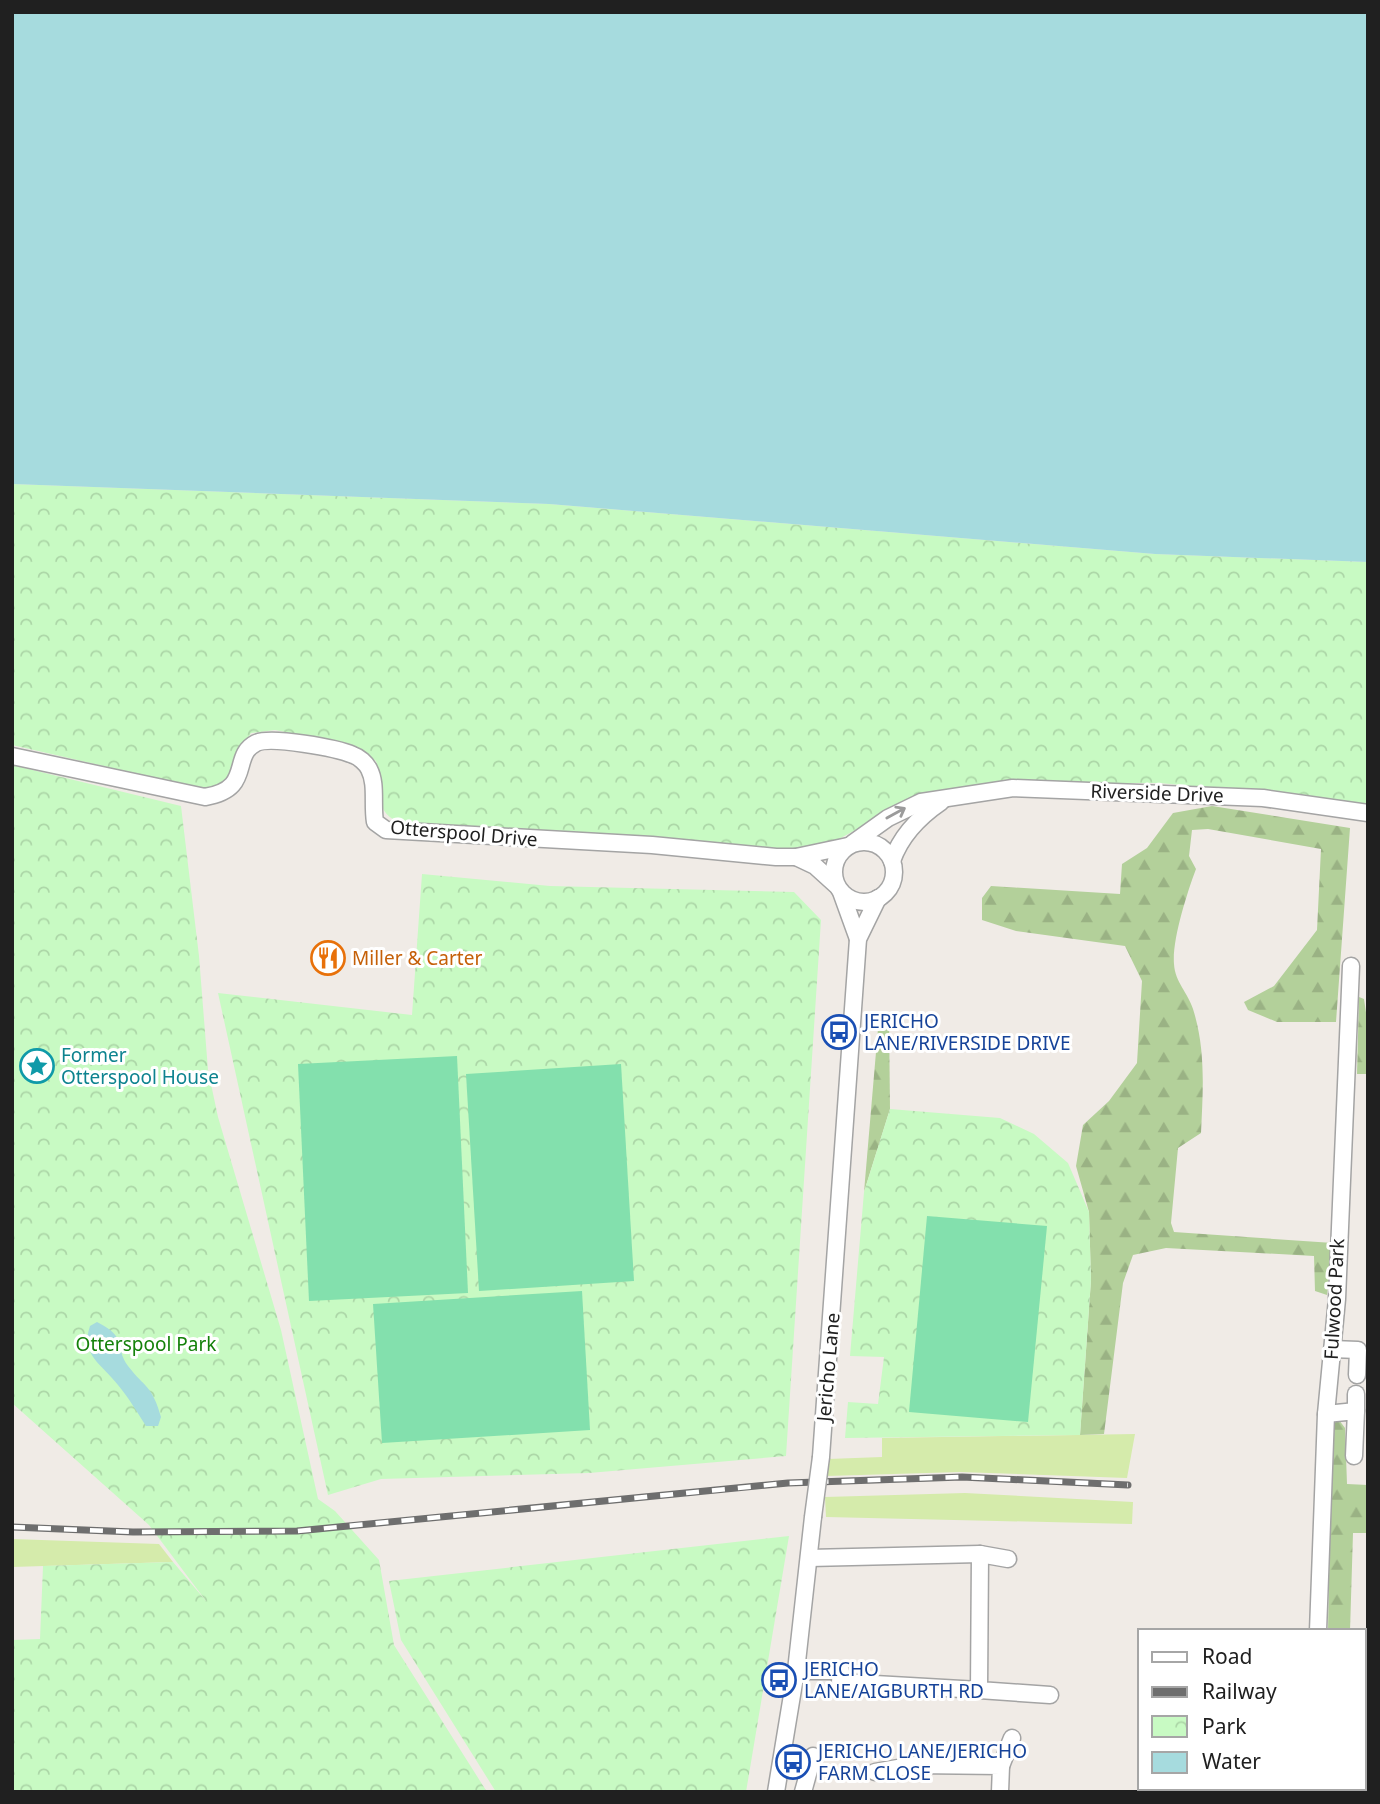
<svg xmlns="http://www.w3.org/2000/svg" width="1380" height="1804" font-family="'Noto Sans',sans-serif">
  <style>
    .grass { fill: #d5ebab }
    .forest { fill: url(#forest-firs) }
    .park { fill: url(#park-crowns) }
    .pitch { fill: #83e0ad }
    .water { fill: #a6dbde }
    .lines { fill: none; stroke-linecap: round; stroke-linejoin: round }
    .minor-casing { stroke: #a4a4a4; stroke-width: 19 }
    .minor { stroke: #fff; stroke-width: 16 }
    .rail-casing { stroke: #6e6e6e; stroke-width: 7 }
    .rail { stroke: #fff; stroke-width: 4.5; stroke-dasharray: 13; stroke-linecap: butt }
    .minor-bridge-casing { stroke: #a4a4a4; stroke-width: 19; stroke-linecap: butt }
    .minor-bridge { stroke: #fff; stroke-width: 16 }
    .oneway { stroke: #9b9b9b }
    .labels { text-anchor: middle; stroke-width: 6; stroke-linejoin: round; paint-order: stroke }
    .street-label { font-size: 19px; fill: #202020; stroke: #fff }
    .food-label { font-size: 19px; fill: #c56008; stroke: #fff; text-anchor: start }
    .transit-label { font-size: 19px; fill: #164399; stroke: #fff; text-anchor: start }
    .culture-label { font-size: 19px; fill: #0d838f; stroke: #fff; text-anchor: start }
    .park-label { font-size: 19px; fill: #14810a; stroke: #fff }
  </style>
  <defs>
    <pattern id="forest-firs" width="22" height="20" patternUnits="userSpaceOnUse" patternTransform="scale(1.75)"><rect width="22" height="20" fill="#b3d09a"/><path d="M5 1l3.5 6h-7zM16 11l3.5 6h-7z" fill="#9ab284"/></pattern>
    <pattern id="park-crowns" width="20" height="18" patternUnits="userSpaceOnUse" patternTransform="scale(1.75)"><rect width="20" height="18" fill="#c8fac3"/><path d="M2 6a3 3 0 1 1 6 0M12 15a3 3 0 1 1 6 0" fill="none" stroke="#acd6a7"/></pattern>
  </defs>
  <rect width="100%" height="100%" fill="#f0ebe6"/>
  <g class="grass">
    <path d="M 1135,1434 L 1127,1478 L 960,1472 L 827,1476 L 828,1459 L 882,1457 L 882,1438 Z"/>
    <path d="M 965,1493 L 1133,1502 L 1132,1524 L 826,1517 L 825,1497 Z"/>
    <path d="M 12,1539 L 159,1544 L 173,1562 L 12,1567 Z"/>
  </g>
  <g class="forest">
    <path d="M 1212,806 L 1350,828 L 1336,1022 L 1277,1022 L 1248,1010 L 1244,1002 L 1274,986 L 1317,930 L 1321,849 L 1208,829 L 1192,830 L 1189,856 L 1196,869 C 1187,893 1172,940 1174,964 C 1175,982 1188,993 1193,1009 C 1206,1050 1203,1090 1201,1133 L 1178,1148 L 1171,1223 L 1174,1232 L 1333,1243 L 1327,1295 L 1315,1291 L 1314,1256 L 1166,1248 L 1133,1255 L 1123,1283 L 1104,1434 L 1080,1435 L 1091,1280 L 1089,1212 L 1076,1166 L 1083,1125 L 1109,1101 L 1137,1063 L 1142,981 L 1125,946 L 1016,931 L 982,920 L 982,898 L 991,886 L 1120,894 L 1122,864 L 1147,848 L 1173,813 Z"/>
    <path d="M 1359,997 L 1364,999 L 1368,1026 L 1368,1074 L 1357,1074 Z"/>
    <path d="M 889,1015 L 890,1109 L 864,1192 L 879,1017 Z"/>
    <path d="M 1339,1420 L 1345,1428 L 1347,1484 L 1368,1485 L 1368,1533 L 1353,1533 L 1350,1631 L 1328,1631 L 1332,1424 Z"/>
  </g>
  <g class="park">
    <path d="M 12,484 L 549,504 L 1155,554 L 1368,562 L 1368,807 L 1314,798 L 1160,783 L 988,783 L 914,798 L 828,845 L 784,851 L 397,821 C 373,812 381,782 376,761 L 352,745 L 275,730 L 251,733 C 231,766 245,785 199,788 L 12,745 Z"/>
    <path d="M 12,765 L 181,806 L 199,956 L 208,1070 L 218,1117 L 281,1330 L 318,1499 L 335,1511 L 379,1560 L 394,1645 L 487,1792 L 12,1792 L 12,1640 L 40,1639 L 43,1566 L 173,1562 L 206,1601 L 149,1525 L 12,1403 Z"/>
    <path d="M 422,874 L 550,886 L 794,892 L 821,920 L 786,1456 L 589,1473 L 381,1479 L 328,1495 L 218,993 L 412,1015 Z"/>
    <path d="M 890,1109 L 1000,1118 L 1034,1134 L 1068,1163 L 1089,1212 L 1091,1280 L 1080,1435 L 845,1438 L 848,1402 L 878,1404 L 884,1357 L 850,1356 L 864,1192 Z"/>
    <path d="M 789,1536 L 746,1792 L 496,1792 L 401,1640 L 389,1581 Z"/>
  </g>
  <g class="pitch">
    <path d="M 457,1056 L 468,1293 L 309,1301 L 298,1064 Z"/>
    <path d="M 621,1064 L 634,1281 L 479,1291 L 466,1074 Z"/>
    <path d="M 927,1216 L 1047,1226 L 1028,1422 L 909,1412 Z"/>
    <path d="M 582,1291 L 590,1430 L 382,1443 L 373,1304 Z"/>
  </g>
  <g class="water">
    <path d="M 12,12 L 1368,12 L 1368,562 L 1155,554 L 549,504 L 12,484 Z"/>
    <path d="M 97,1322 C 129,1338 114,1347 128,1366 C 145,1388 152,1385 161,1417 L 158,1426 L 146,1426 C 137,1412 129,1398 118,1385 C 102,1364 80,1355 90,1326 Z"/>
  </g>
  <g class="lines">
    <g class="minor-casing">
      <g id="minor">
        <path d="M 12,756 L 205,797 C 254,789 230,756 256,743 C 271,736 337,748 353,755 C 359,757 366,763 369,769 C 377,784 372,804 375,822 L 386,830 L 652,845 L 776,857 L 796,857 L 848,846"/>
        <circle cx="864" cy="872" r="30"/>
        <path d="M 853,843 L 888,818 L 921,802 L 1013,788 L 1263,798 L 1368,813"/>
        <path d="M 796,857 L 815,866 L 836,885"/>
        <path d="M 892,861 C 901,835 919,817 941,802"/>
        <path d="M 841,892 L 858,939"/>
        <path d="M 1332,1349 L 1358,1350 L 1357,1375"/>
        <path d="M 1356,1411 L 1356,1394"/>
        <path d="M 1326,1414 L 1356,1411 L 1354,1456"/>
        <path d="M 821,1457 L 858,939 L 878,898"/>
        <path d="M 980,1554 L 979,1690 L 1050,1695"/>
        <path d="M 809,1558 L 980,1554 L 1008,1559"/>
        <path d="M 1318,1631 L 1326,1414 L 1337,1299 L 1351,966"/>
        <path d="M 796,1671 L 841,1671 L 840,1682 L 979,1690"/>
        <path d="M 1001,1766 L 1012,1738"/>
        <path d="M 875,1772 L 915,1765 L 1001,1766 L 1000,1792"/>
        <path d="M 776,1792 L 796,1671 L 813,1517"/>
        <path d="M 803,1792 L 813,1756"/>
        <path d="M 1306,1792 L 1307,1788"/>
      </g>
    </g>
    <use href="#minor" class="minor"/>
    <g class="rail-casing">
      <path id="rail" d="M 12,1527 L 133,1532 L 297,1531 L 788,1483 L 962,1477 L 1128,1485"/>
    </g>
    <use href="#rail" class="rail"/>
    <g class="minor-bridge-casing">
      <path id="minor-bridge" d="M 813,1517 L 821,1457"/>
    </g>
    <use href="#minor-bridge" class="minor-bridge"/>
  </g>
  <defs><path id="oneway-shaft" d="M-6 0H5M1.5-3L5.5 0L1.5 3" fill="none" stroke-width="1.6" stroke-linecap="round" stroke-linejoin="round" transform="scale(1.75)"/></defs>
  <use class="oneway" href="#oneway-shaft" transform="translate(896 813) rotate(-29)"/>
  <defs>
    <g id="restaurant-ring" transform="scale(1.75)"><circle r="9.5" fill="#fff" stroke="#e8710a" stroke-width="1.5"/><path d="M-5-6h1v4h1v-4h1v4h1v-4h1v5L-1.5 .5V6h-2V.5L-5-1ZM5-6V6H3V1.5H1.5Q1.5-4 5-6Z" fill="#e8710a"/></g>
    <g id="bus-ring" transform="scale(1.75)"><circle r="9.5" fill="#fff" stroke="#1a4fb4" stroke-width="1.5"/><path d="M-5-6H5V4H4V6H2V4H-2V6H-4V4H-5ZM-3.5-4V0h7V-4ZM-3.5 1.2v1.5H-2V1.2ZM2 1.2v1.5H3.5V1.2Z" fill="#1a4fb4"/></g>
    <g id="sight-ring" transform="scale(1.75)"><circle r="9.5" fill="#fff" stroke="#0f9aa8" stroke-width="1.5"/><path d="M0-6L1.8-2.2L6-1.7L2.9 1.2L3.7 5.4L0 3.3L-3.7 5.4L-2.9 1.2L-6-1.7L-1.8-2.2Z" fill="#0f9aa8"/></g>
  </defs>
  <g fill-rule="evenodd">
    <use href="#restaurant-ring" x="328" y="958"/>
    <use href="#bus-ring" x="839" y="1032"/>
    <use href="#sight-ring" x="37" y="1066"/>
    <use href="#bus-ring" x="779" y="1680"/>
    <use href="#bus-ring" x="793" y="1762"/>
  </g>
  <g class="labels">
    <g class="street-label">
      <text transform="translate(1157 793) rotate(2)" y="7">Riverside Drive</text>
      <text transform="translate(464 833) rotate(5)" y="7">Otterspool Drive</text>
      <text transform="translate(1334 1299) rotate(-87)" y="7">Fulwood Park</text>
      <text transform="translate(828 1367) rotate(-85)" y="7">Jericho Lane</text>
    </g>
    <g class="food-label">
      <text x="352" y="965">Miller &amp; Carter</text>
    </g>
    <g class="transit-label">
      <text x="864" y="1028">JERICHO<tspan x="864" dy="22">LANE/RIVERSIDE DRIVE</tspan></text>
      <text x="804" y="1676">JERICHO<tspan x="804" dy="22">LANE/AIGBURTH RD</tspan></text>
      <text x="818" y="1758">JERICHO LANE/JERICHO<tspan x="818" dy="22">FARM CLOSE</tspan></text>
    </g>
    <g class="culture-label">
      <text x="61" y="1062">Former<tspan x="61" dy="22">Otterspool House</tspan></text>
    </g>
    <g class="park-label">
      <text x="146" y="1351">Otterspool Park</text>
    </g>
  </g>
  <rect width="1380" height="1804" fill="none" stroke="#202020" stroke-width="28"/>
  <rect x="1138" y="1629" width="228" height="161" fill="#ffffff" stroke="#a6a6a6" stroke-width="2"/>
  <rect x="1152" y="1652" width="35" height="10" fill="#ffffff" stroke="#a6a6a6" stroke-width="2"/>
  <text x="1202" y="1664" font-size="21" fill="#202020">Road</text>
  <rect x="1152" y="1687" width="35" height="10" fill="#6e6e6e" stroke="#a6a6a6" stroke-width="2"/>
  <text x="1202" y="1699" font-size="21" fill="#202020">Railway</text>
  <rect x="1152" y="1716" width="35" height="21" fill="url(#park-crowns)" stroke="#a6a6a6" stroke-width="2"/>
  <text x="1202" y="1734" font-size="21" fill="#202020">Park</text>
  <rect x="1152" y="1752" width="35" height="21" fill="#a6dbde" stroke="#a6a6a6" stroke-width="2"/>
  <text x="1202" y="1769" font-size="21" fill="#202020">Water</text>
</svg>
